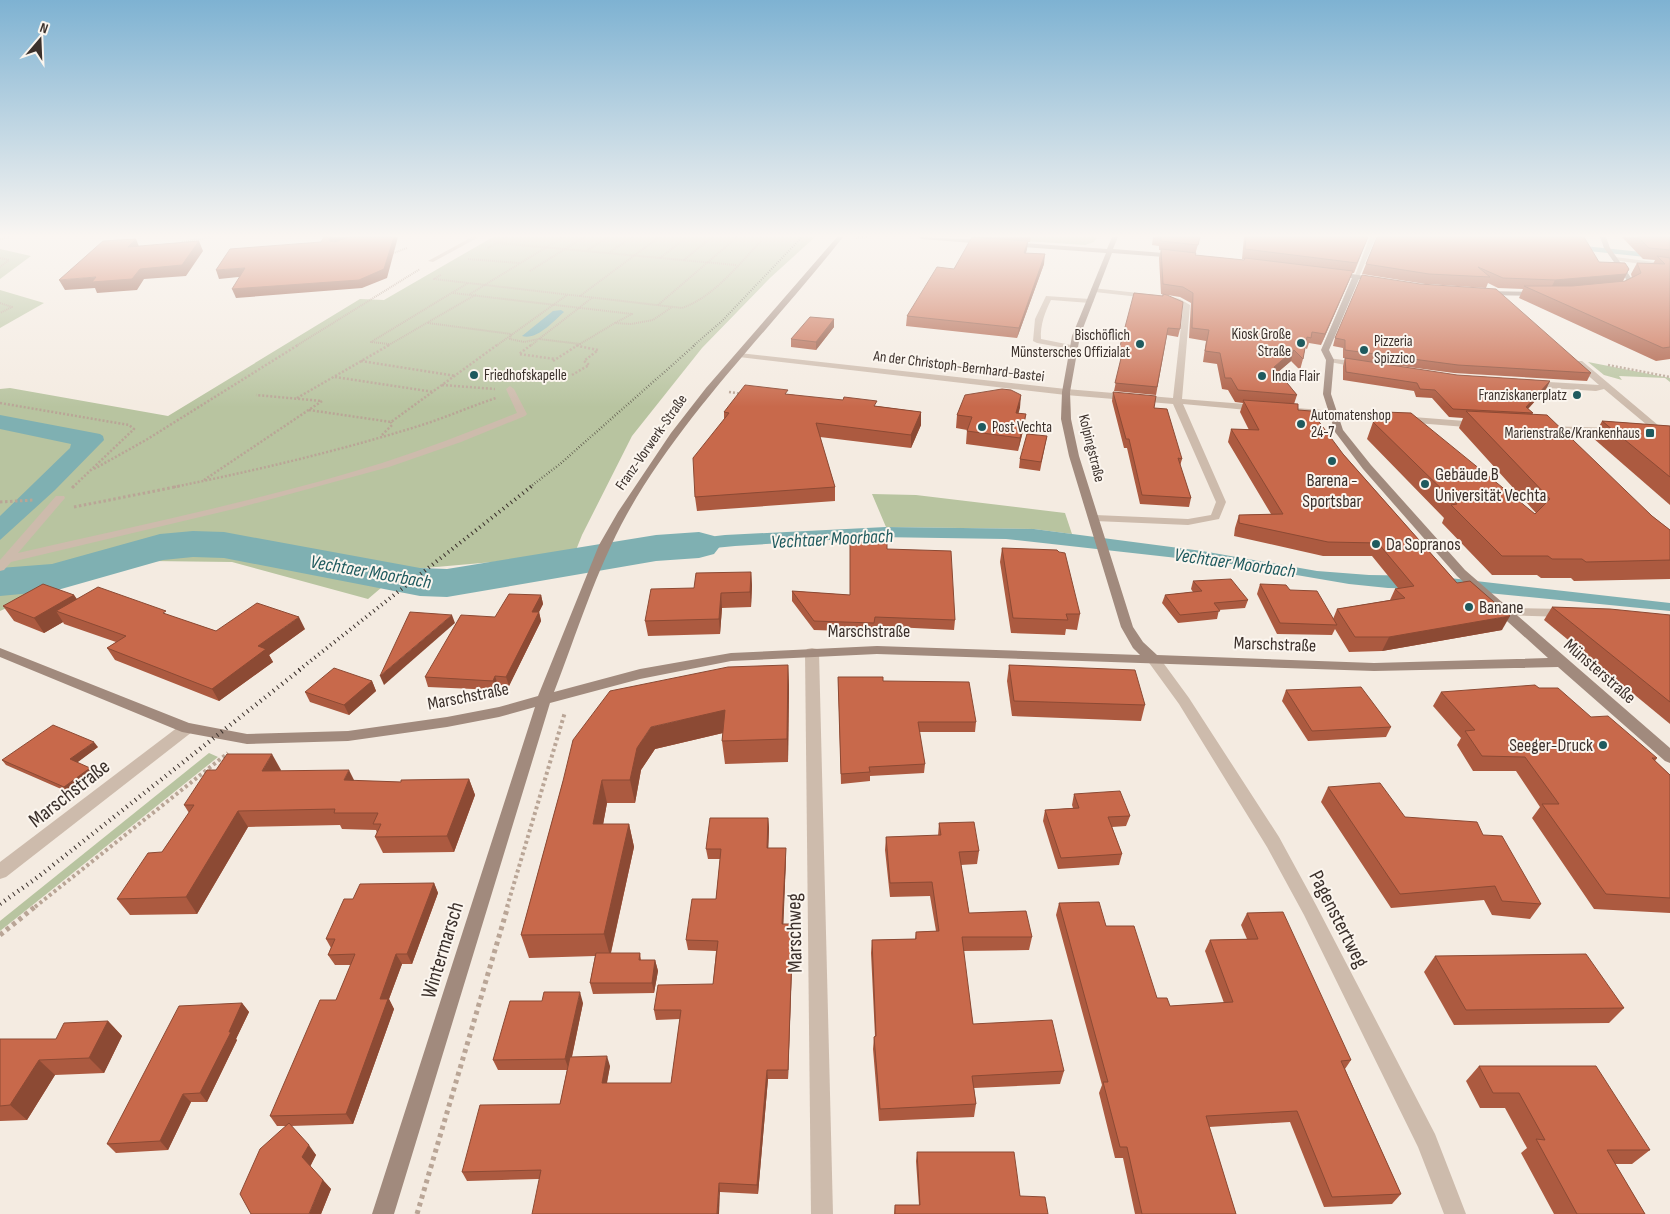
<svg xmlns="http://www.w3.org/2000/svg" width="1670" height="1214" font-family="'Sofia Sans Condensed',sans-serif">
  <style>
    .green { fill: #b8c4a0 }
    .water { fill: #7fb0b2 }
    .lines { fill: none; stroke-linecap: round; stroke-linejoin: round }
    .stream { stroke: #7fb0b2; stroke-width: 4.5 }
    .river { fill: #7fb0b2; fill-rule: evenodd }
    .path-far4 { stroke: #b9a596; stroke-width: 2; stroke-dasharray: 1 1; stroke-linecap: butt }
    .path-far3 { stroke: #b9a596; stroke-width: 2.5; stroke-dasharray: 2 2; stroke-linecap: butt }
    .path-far2 { stroke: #b9a596; stroke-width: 3; stroke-dasharray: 2.5 2.5; stroke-linecap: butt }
    .path-far1 { stroke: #b9a596; stroke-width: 4; stroke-dasharray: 3 3; stroke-linecap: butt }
    .path { stroke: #b9a596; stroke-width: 5; stroke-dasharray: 4 4; stroke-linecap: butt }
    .lane { fill: #cdbbac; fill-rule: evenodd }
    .street { fill: #cdbbac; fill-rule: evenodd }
    .secondary { fill: #a18a7d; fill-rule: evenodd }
    .rail-far3 { stroke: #3b302b; stroke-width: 2; stroke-dasharray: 0.5 2; stroke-linecap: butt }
    .rail-far2 { stroke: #3b302b; stroke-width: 2.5; stroke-dasharray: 0.5 2.5; stroke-linecap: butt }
    .rail-far1 { stroke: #3b302b; stroke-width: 4; stroke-dasharray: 1 4; stroke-linecap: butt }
    .rail { stroke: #3b302b; stroke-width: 4.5; stroke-dasharray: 1 4.5; stroke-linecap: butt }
    .wall { fill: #ac5a40 }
    .shaded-wall { fill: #8c4a34 }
    .building { fill: #c8694b; stroke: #8c4a34 }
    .poi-dot { fill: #1f5a5e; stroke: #fbf5ee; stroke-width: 2 }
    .labels { text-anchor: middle; stroke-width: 4; stroke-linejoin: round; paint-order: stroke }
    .far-poi-label { font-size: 15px; fill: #3b302b; stroke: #fbf5ee; text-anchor: start }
    .far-street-label { font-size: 15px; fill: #3b302b; stroke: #fbf5ee }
    .poi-label { font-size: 18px; fill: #3b302b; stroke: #fbf5ee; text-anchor: start }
    .street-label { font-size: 18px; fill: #3b302b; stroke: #fbf5ee }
    .water-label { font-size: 19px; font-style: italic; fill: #1f5a5e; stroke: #fbf5ee }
    .near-street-label { font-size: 21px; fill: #3b302b; stroke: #fbf5ee }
  </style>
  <rect width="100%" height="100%" fill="#f4ebe1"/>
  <g class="green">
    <path d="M 493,237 L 815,237 L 770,278 L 702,348 L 632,436 L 582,535 L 574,555 L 402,570 L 368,599 L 232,562 L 150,561 L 35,595 L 0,611 L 0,389 L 10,388 L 168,416 L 360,299 L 384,300 Z"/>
    <path d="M 1026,237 L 1097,237 L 1094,242 L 1085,245 L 1025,241 Z"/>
    <path d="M 0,249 L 31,256 L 0,279 Z"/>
    <path d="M 0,290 L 44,303 L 0,328 Z"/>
    <path d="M 1588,362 L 1670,378 L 1670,382 L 1665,378 L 1619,376 L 1622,380 L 1604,375 Z"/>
    <path d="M 872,494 L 916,495 L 1065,513 L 1072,534 L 1034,529 L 886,527 Z"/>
    <path d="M 209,753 L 218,757 L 0,931 L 0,921 Z"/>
  </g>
  <g class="water">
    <path d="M 561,310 L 564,312 C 554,321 536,341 522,336 L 553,311 Z"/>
    <path d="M 0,415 L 100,434 L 103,436 L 104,440 L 55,490 L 0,540 L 0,516 L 70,448 L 71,444 L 0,429 Z"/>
    <path d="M 886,527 L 1034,529 L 1202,551 L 1317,571 L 1369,575 L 1432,576 L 1670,603 L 1670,611 L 1447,589 L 1388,588 L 1349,584 L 1231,564 L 1006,539 L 877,537 L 735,546 L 632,556 L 637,545 L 725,535 Z"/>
  </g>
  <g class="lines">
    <path class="stream" d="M 1582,248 L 1648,255"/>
    <path class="river" d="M 193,531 L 224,532 L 420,568 L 447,569 L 656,535 L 699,532 L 714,536 L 721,545 L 714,554 L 699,558 L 656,561 L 447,597 L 420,596 L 224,558 L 193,557 L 163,560 L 54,591 L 0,596 L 0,568 L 52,564 L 160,534 Z"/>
    <g class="path-far4">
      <path d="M 856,238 L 867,237"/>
      <path d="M 0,239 L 10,237"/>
      <path d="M 182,242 L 211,237"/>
      <path d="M 498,243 L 736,265"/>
      <path d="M 488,248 L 507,237"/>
      <path d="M 588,250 L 608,237"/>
      <path d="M 610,252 L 632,237"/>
      <path d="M 391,254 L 407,248"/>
      <path d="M 0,258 L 9,260 L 0,267"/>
      <path d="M 660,258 L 687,237"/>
      <path d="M 468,259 L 519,263"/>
      <path d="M 684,260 L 712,237"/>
      <path d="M 530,271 L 584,237"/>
      <path d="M 441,275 L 434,279 L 682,308 C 716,296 740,262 765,237"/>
      <path d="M 453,293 L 632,314 L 615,323"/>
      <path d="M 470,294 L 563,237"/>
      <path d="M 580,296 L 659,237"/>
      <path d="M 0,303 L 12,307 L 0,313"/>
      <path d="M 658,305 L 737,237"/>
      <path d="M 428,323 L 511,334 L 510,339 L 524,342 L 539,339"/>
      <path d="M 389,344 L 371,342 L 468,283"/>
      <path d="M 580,344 L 615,323 L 631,324 L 653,320 L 672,307"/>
      <path d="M 296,346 L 420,269"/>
      <path d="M 387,346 L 477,294"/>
      <path d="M 496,346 L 567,295"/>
      <path d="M 530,346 L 537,341"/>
      <path d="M 576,346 L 580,344 L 539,339 L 593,297"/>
    </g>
    <g class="path-far3">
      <path d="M 531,345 L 519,354 L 555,359"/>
      <path d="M 361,361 L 456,376"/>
      <path d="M 553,361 L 578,345"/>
      <path d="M 1608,365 L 1670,377"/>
      <path d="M 572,375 L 589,365 L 584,361 L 598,350 L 578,346"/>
      <path d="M 335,377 L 434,392"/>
      <path d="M 492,377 L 499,377"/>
      <path d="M 523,380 L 536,373"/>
      <path d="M 442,385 L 495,389"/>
      <path d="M 729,392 L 743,394"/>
      <path d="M 297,398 L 389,345"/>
      <path d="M 0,403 L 129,425 L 134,429 L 73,487"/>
      <path d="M 309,410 L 391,422 L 497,345"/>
      <path d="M 382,435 L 392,425 L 391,422"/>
      <path d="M 94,469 L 146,440 L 298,345"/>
      <path d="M 204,480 L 322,401 L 256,395"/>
      <path d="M 174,487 C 258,470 343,450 425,424 C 449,416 472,406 496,398"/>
    </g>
    <g class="path-far2">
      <path d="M 72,488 L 74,486"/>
      <path d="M 0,502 L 34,500"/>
      <path d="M 74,507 L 180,486"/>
    </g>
    <g class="path-far1">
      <path d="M 35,907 L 228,753"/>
      <path d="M 507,907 L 565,712"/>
    </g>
    <g class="path">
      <path d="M 0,935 L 36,906"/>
      <path d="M 417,1214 L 508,906"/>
    </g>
    <g class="lane">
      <path d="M 472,237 L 479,237 L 433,262 L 428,261 Z"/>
      <path d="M 1046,296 L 1090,299 L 1094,301 L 1090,303 L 1051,300 C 1045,312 1040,325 1041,339 L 1076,346 L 1076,350 L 1037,343 L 1033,341 L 1035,319 Z"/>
      <path d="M 510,386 L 514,389 L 527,414 L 525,416 L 461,442 L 389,467 L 238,508 L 11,562 L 4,570 L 0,571 L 0,560 L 56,496 L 64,496 L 65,498 L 18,553 C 140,525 263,500 382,463 C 428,448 472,431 517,413 L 506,389 Z"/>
    </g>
    <g class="street">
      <path d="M 1370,237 L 1376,237 L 1359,277 L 1354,278 Z"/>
      <path d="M 1615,257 L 1670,264 L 1670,268 L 1613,260 L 1612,259 Z"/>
      <path d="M 1092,288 L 1166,296 L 1180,299 L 1190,305 L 1182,399 L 1258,405 L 1263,408 L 1258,411 L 1183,404 L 1226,502 L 1219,519 L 1188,525 L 1095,521 L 1090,518 L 1095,515 L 1188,519 L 1211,515 L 1216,502 L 1173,404 L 1066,395 L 739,357 L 735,355 L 739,353 L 1066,389 L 1173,398 L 1183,308 L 1166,300 L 1095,292 L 1091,290 Z"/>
      <path d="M 1327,358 L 1361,362 L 1365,365 L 1361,368 L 1330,362 L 1327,362 Z"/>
      <path d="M 1576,361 L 1582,361 L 1665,431 L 1665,435 L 1659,435 L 1604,389 L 1596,391 L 1532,387 L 1528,384 L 1532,381 L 1599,385 L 1576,365 Z"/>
      <path d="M 1296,408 L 1478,422 L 1483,425 L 1478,428 L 1293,413 L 1291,411 Z"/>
      <path d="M 1545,426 L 1613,428 L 1618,431 L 1613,434 L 1542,431 L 1542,427 Z"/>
      <path d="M 1507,608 L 1565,609 L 1571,613 L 1565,617 L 1503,615 L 1501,612 Z"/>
      <path d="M 812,648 L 817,649 L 819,652 L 833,1214 L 811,1214 L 805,652 L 807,649 Z"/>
      <path d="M 1154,656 L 1159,657 L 1189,698 L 1279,837 L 1316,905 L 1435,1134 L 1466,1214 L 1444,1214 L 1418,1147 L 1304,915 L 1267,847 L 1179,704 L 1147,660 L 1149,657 Z"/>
      <path d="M 187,723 L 192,724 L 194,728 L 192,732 L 6,877 L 0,879 L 0,862 L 182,724 Z"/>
    </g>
    <g class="secondary">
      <path d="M 837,237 L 843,237 C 771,329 685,411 627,514 C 596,570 577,633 554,692 L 640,669 L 731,653 L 877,646 L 1140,655 L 1133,648 L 1121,627 L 1069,456 L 1061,419 L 1062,392 L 1072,336 L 1106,253 L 1010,246 L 1007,244 L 1010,242 L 1107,249 L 1112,237 L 1118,237 L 1113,249 L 1177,254 L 1180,256 L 1177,258 L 1112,253 L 1080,336 L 1070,392 L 1071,419 L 1079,456 L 1133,627 L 1143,642 L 1157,655 L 1374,663 L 1548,658 L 1457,576 L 1363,469 L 1335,432 L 1323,394 L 1326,360 L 1321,350 L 1352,278 L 1331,273 L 1334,271 L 1376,278 L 1378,279 L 1378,281 L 1359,279 L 1329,350 L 1334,360 L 1331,394 L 1343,430 L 1371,465 L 1465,570 L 1670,748 L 1670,763 L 1665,761 L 1558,667 L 1374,671 L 877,654 L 731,661 L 640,679 L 550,703 L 394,1214 L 372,1214 L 535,707 L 499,717 L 447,727 L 348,741 L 247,744 L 182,732 L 0,657 L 0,648 L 189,723 L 247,734 L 348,731 L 447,717 L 499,707 L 538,696 L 599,545 L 618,512 L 671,433 L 706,388 Z"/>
      <path d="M 919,237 L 985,240 L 988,242 L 985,244 L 922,239 Z"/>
      <path d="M 1600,237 L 1606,237 L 1610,248 L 1632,279 L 1631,285 L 1619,290 L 1615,288 L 1625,283 L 1626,279 L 1604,248 Z"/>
      <path d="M 1482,291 L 1537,292 L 1541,294 L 1537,296 L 1485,295 L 1481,293 Z"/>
    </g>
    <path class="rail-far3" d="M 693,346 L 722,321 L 802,237"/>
    <path class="rail-far2" d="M 530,487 L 560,464 L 695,345"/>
    <path class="rail-far1" d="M 299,670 L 532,486"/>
    <path class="rail" d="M 0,904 L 38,877 L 301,669"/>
  </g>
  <g class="wall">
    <path d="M 972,237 L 1031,237 L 1030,242 L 1028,242 L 1026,253 L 1044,264 L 1017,338 L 906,326 L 907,316 L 954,269 Z"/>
    <path d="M 1153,237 L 1200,237 L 1195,255 L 1244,260 L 1244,259 L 1242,259 L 1244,237 L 1368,237 L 1354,273 L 1352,273 L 1349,281 L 1321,345 L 1309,343 L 1307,349 L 1305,348 L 1303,359 L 1300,370 L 1291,361 L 1278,372 L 1297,395 L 1294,404 L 1298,410 L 1343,454 L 1457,583 L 1502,630 L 1382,651 L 1349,652 L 1335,629 L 1332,635 L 1277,634 L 1257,594 L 1260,584 L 1290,590 L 1333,619 L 1337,609 L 1390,600 L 1395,589 L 1398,588 L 1372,556 L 1323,556 L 1234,536 L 1235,528 L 1239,515 L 1271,514 L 1228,442 L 1231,429 L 1249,430 L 1240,412 L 1243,403 L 1235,402 L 1228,390 L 1222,389 L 1217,364 L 1203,362 L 1206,341 L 1189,338 L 1191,303 L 1180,297 L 1161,294 L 1159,258 L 1161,250 L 1159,250 L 1159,246 L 1152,245 Z"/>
    <path d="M 1622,237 L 1670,237 L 1670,359 L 1656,361 L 1519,298 L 1523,289 L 1498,288 L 1488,283 L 1486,288 L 1428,284 L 1591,373 L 1587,381 L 1454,373 L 1355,360 L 1457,375 L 1550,381 L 1546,389 L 1528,409 L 1533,413 L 1532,414 L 1652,516 L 1670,530 L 1670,579 L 1574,581 L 1571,578 L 1541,578 L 1537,575 L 1492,575 L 1442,523 L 1444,518 L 1367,439 L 1373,422 L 1535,514 L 1536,513 L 1459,428 L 1463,418 L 1449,417 L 1432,398 L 1416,397 L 1414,391 L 1343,380 L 1343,366 L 1345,358 L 1343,358 L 1343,348 L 1333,346 L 1335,338 L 1425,284 L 1362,274 L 1366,264 L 1599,262 L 1629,269 L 1623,281 L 1625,281 L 1632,278 L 1631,274 L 1637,263 L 1653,264 L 1655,260 L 1643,259 Z"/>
    <path d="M 1163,294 L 1180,329 L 1178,337 L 1167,335 L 1156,395 L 1114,391 L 1121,358 L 1118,357 L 1119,350 L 1162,296 Z"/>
    <path d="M 834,319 L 834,327 L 816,350 L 791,347 L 791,339 Z"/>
    <path d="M 1113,392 L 1154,408 L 1182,459 L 1180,466 L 1191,498 L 1189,507 L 1140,504 L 1127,448 L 1124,448 L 1112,401 Z"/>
    <path d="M 788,394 L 921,412 L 921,425 L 911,448 L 820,437 L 835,487 L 835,501 L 697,511 L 695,497 L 724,419 L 724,412 Z"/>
    <path d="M 1021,395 L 1018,413 L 1024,427 L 1018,451 L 966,444 L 967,430 L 956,428 L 957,415 Z"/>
    <path d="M 1602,421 L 1670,426 L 1670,505 L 1593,438 Z"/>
    <path d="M 1047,436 L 1040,471 L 1019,468 L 1020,459 Z"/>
    <path d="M 1002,548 L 1080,614 L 1077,630 L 1066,629 L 1065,635 L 1011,633 L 1000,562 Z"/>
    <path d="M 887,549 L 955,620 L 954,630 L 874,626 L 874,632 L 814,630 L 792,601 L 792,591 L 850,595 Z"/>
    <path d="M 751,572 L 752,586 L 751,607 L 722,608 L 720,634 L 648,636 L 645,621 L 694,588 Z"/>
    <path d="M 1193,581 L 1248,600 L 1245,608 L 1219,610 L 1217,619 L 1178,623 L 1162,603 L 1165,595 L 1193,592 L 1191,589 Z"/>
    <path d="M 74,595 L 77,599 L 168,615 L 216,631 L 305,629 L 269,655 L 273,662 L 219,701 L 115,660 L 107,648 L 116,642 L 64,624 L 63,622 L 44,633 L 14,621 L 3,606 Z"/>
    <path d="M 541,595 L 543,604 L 539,612 L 541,621 L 509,686 L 498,685 L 496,690 L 428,687 L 425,677 L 495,617 Z"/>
    <path d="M 1552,607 L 1670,615 L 1670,724 L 1544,620 Z"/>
    <path d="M 788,665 L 789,687 L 788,762 L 725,764 L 722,741 L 723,733 L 655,749 L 641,770 L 635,803 L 607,803 L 603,824 L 629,824 L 634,847 L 611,953 L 640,953 L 641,960 L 655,960 L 658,971 L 654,993 L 593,994 L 590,983 L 595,956 L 529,958 L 521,935 L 563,781 Z"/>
    <path d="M 1009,665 L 1145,705 L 1141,721 L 1012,716 L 1007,681 Z"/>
    <path d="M 838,677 L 883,681 L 976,722 L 975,732 L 919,732 L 925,764 L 924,773 L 870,776 L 870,781 L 841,784 Z"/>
    <path d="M 372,681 L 376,691 L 349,715 L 310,702 L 305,692 Z"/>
    <path d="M 1539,688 L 1591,717 L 1657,758 L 1655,761 L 1670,775 L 1670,913 L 1594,909 L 1532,818 L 1540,807 L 1516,771 L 1473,771 L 1457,745 L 1461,738 L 1433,706 L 1441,692 Z"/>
    <path d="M 1286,690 L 1391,727 L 1386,737 L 1308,741 L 1282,701 Z"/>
    <path d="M 98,747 L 77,762 L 94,773 L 68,792 L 6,765 L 2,760 Z"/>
    <path d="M 281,770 L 280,771 L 354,781 L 401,782 L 469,779 L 475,795 L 454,852 L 383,853 L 375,837 L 377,833 L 376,830 L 342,829 L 340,825 L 248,827 L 197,914 L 130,915 L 117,899 L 162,852 L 189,813 L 184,805 Z"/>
    <path d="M 1328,787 L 1405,817 L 1483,835 L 1541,904 L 1530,919 L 1492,915 L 1484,900 L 1391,908 L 1321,802 Z"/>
    <path d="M 1074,794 L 1130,816 L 1126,826 L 1112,827 L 1122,854 L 1119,865 L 1058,869 L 1043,821 L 1045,810 L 1073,808 L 1072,805 Z"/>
    <path d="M 768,818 L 769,828 L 768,848 L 786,858 L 783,924 L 793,924 L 793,934 L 788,1079 L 768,1079 L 758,1194 L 720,1192 L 539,1179 L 467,1181 L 462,1172 L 560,1104 L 567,1070 L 498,1070 L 493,1060 L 542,1001 L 583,1003 L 572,1057 L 610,1066 L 607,1083 L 671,1083 L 680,1019 L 656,1020 L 654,1010 L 713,984 L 716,951 L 688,950 L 686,940 L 716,899 L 720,859 L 708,859 L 706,849 Z"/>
    <path d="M 939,823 L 979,851 L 977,864 L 961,865 L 969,913 L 1032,937 L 1029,950 L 963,951 L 973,1024 L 1064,1071 L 1060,1084 L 974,1088 L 976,1104 L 974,1117 L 879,1121 L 873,1049 L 874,1037 L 875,1036 L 871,953 L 872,940 L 915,939 L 916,932 L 936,931 L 930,896 L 890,897 L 885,850 L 886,837 L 938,836 Z"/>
    <path d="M 434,883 L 438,893 L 412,964 L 402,964 L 389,999 L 394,1009 L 353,1124 L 291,1126 L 316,1155 L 310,1166 L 331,1189 L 321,1214 L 285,1126 L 277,1126 L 270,1116 L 336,1000 L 351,965 L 335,965 L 328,955 L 331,948 L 326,939 L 353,899 Z"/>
    <path d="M 1059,903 L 1106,926 L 1157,998 L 1170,1006 L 1224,1003 L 1205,951 L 1210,940 L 1247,939 L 1241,925 L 1247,913 L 1351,1060 L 1345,1069 L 1401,1194 L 1392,1204 L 1324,1207 L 1290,1122 L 1209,1127 L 1236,1214 L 1135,1214 L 1123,1158 L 1115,1158 L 1099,1093 L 1102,1085 L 1056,915 Z"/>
    <path d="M 1435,956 L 1624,1008 L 1609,1023 L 1454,1025 L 1424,972 Z"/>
    <path d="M 242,1003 L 249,1012 L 236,1039 L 237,1040 L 207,1102 L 191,1102 L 168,1150 L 116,1153 L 107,1144 Z"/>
    <path d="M 108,1021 L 122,1036 L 104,1073 L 55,1075 L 27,1120 L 0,1121 L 0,1039 L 56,1039 Z"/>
    <path d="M 1479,1066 L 1650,1150 L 1632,1164 L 1615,1164 L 1645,1214 L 1554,1214 L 1521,1153 L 1527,1148 L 1505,1108 L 1480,1108 L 1466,1081 Z"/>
    <path d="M 917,1152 L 1020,1196 L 1048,1214 L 894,1214 L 895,1205 L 919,1205 L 916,1161 Z"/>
  </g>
  <g class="shaded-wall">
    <path d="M 333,237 L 357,237 L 331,246 L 329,238 Z"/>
    <path d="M 394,237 L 398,237 L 387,278 L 362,288 L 236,298 L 232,289 Z"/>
    <path d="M 136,239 L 140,249 L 128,247 Z"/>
    <path d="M 199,241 L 203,251 L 186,276 L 144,279 L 137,290 L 97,293 L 95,288 L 65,290 L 59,280 L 96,277 L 140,269 Z"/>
    <path d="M 1028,241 L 1027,249 L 1023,262 L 1024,253 Z"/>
    <path d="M 1045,254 L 1044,264 L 1017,338 L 1019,328 Z"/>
    <path d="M 245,268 L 248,276 L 219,279 L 216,270 Z"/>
    <path d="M 1629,269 L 1624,279 L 1620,284 L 1550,290 L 1555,280 Z"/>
    <path d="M 1353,271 L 1349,281 L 1321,345 L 1325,334 Z"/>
    <path d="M 834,319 L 834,327 L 816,350 L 816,342 Z"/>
    <path d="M 1294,350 L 1291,361 L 1271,378 L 1274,367 Z"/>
    <path d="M 1550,381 L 1546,389 L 1524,413 L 1526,407 Z"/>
    <path d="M 1021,395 L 1020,408 L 1015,426 L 1016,413 Z"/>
    <path d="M 921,412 L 921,425 L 911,448 L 911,435 Z"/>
    <path d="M 1026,414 L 1024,427 L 1018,451 L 1020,438 Z"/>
    <path d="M 751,572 L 752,586 L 751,607 L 750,592 Z"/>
    <path d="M 721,593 L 722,608 L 720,634 L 719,619 Z"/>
    <path d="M 74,595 L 83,610 L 56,611 L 63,622 L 44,633 L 34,618 Z"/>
    <path d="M 541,595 L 543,604 L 539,612 L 541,621 L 509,686 L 506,677 L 532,612 Z"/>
    <path d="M 452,615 L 455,623 L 384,685 L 380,676 Z"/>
    <path d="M 1510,616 L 1502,630 L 1382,651 L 1389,637 Z"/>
    <path d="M 299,617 L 305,629 L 269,655 L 273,662 L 219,701 L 212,689 L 258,646 Z"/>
    <path d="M 788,665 L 789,687 L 788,762 L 787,739 Z"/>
    <path d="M 495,676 L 498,685 L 496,690 L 493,681 Z"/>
    <path d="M 372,681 L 376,691 L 349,715 L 344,705 Z"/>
    <path d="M 725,710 L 727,732 L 655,749 L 641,770 L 635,803 L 630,780 L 637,748 L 651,727 Z"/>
    <path d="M 94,742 L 98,747 L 74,765 L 70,759 Z"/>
    <path d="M 272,754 L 281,770 L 271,787 L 262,771 Z"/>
    <path d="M 90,768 L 94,773 L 68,792 L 64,787 Z"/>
    <path d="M 349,770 L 357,786 L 344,780 Z"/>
    <path d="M 469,779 L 475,795 L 454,852 L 447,836 Z"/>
    <path d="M 602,780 L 607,803 L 599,847 L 593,824 Z"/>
    <path d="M 238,811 L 248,827 L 197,914 L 186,897 Z"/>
    <path d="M 768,818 L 769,828 L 768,858 L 767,848 Z"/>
    <path d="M 629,824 L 634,847 L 610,956 L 604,934 Z"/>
    <path d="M 786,848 L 786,858 L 783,935 L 782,924 Z"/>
    <path d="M 434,883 L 438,893 L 412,964 L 407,954 Z"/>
    <path d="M 793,924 L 793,934 L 788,1079 L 788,1070 Z"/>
    <path d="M 396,954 L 402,964 L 389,999 L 394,1009 L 353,1124 L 346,1114 L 380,999 Z"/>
    <path d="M 655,960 L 658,971 L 654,993 L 652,983 Z"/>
    <path d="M 580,992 L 583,1003 L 569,1070 L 565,1059 Z"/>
    <path d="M 242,1003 L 249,1012 L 236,1039 L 237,1040 L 207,1102 L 200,1093 Z"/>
    <path d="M 108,1021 L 122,1036 L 104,1073 L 89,1058 Z"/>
    <path d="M 607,1056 L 610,1066 L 605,1092 L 602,1083 Z"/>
    <path d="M 39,1060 L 55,1075 L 27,1120 L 10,1105 Z"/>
    <path d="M 767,1070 L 768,1079 L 758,1194 L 757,1185 Z"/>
    <path d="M 183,1094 L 191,1102 L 168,1150 L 160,1141 Z"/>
    <path d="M 309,1145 L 316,1155 L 310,1167 L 302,1157 Z"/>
    <path d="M 323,1180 L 331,1189 L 321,1214 L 309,1214 Z"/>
    <path d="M 719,1183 L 720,1192 L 719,1214 L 717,1214 Z"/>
  </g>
  <g class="building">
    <path d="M 324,237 L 333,237 L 329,238 L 330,241 L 335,242 L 349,237 L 394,237 L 384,269 L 359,280 L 232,289 L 245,268 L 216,270 L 230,249 L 321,242 Z"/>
    <path d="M 972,237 L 1028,241 L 1024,253 L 1045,254 L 1019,328 L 907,316 L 937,267 L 954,269 Z"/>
    <path d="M 1157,237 L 1200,237 L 1198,245 L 1161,241 L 1161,237 Z"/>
    <path d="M 1246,237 L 1368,237 L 1357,263 L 1245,249 Z"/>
    <path d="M 1377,237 L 1584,237 L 1599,262 L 1625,263 L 1629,269 L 1626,274 L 1555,280 L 1503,278 L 1478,267 L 1490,277 L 1429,274 L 1366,264 Z"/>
    <path d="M 1638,237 L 1670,237 L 1670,250 L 1649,248 Z"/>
    <path d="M 136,239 L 128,247 L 199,241 L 182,265 L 140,269 L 132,279 L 92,282 L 96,277 L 59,280 L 103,241 Z"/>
    <path d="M 1161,249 L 1196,253 L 1195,255 L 1244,260 L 1245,258 L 1353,271 L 1325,334 L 1312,332 L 1311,338 L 1307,337 L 1303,359 L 1294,350 L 1274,367 L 1297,395 L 1238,390 L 1231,378 L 1225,378 L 1220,353 L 1205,351 L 1209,330 L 1192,328 L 1193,293 L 1183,287 L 1163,284 Z"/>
    <path d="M 1657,256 L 1670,258 L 1670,347 L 1663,348 L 1524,286 L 1572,286 L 1625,281 L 1641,273 L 1637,263 L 1665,264 Z"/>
    <path d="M 1362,275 L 1420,284 L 1496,289 L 1591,373 L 1458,365 L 1345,350 L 1345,340 L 1335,338 Z"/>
    <path d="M 1134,293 L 1163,296 L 1163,294 L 1167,295 L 1183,302 L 1180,329 L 1168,328 L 1157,387 L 1115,383 L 1123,350 L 1119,350 Z"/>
    <path d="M 810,317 L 834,319 L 816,342 L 791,339 Z"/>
    <path d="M 1345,358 L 1457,375 L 1550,381 L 1526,407 L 1533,413 L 1453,409 L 1435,390 L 1420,389 L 1417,383 L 1346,372 Z"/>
    <path d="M 745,385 L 788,390 L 785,394 L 843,400 L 844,397 L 877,401 L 874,406 L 921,412 L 911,435 L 816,423 L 835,487 L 695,497 L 693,458 L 729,413 L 724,412 Z"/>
    <path d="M 1002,389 L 1011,390 L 1021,395 L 1016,413 L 1026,414 L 1020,438 L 967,431 L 972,417 L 957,415 L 965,395 Z"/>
    <path d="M 1113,392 L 1156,396 L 1154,408 L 1167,409 L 1182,459 L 1178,458 L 1191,498 L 1142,495 L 1129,439 L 1126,439 Z"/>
    <path d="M 1243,400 L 1298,404 L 1298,410 L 1311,411 L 1343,454 L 1457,583 L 1470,581 L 1510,616 L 1389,637 L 1355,637 L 1337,609 L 1405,598 L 1395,589 L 1414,586 L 1378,543 L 1328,542 L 1239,523 L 1239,515 L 1283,514 L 1231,429 L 1259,430 Z"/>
    <path d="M 1466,411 L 1547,415 L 1652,516 L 1670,530 L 1670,560 L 1586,562 L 1582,559 L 1552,559 L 1548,556 L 1502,556 L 1451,505 L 1457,504 L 1373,422 L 1384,412 L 1411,413 L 1535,514 L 1550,499 Z"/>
    <path d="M 1602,421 L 1670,426 L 1670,477 Z"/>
    <path d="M 1027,434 L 1047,436 L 1041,462 L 1020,459 Z"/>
    <path d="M 850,542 L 887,543 L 887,549 L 951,551 L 955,620 L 875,617 L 874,623 L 814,621 L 792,591 L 850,595 Z"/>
    <path d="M 1002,548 L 1057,550 L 1059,552 L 1065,553 L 1080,614 L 1066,614 L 1068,620 L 1013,618 Z"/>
    <path d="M 751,572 L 750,592 L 721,593 L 719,619 L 645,621 L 651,589 L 694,588 L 696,573 Z"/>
    <path d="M 1231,579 L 1248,600 L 1214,603 L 1220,611 L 1180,615 L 1165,595 L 1202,591 L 1193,581 Z"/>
    <path d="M 43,584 L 74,595 L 34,618 L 3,606 Z"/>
    <path d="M 1260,584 L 1286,585 L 1290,590 L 1317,591 L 1337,625 L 1280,623 Z"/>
    <path d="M 98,587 L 166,611 L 163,613 L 216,631 L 257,603 L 299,617 L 258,646 L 266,649 L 212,689 L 107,648 L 126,636 L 56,611 Z"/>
    <path d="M 509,594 L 541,595 L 532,612 L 539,612 L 506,677 L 495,676 L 493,681 L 425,677 L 461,615 L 495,617 Z"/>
    <path d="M 1552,607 L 1610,609 L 1670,615 L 1670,702 Z"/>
    <path d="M 410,612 L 452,615 L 380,676 Z"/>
    <path d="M 788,665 L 787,739 L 722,741 L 725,710 L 651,727 L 637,748 L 630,780 L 602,780 L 593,824 L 629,824 L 604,934 L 521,935 L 563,781 L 573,740 L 610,691 L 728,667 Z"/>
    <path d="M 1009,665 L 1135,670 L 1145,705 L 1014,701 Z"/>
    <path d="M 334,668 L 372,681 L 344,705 L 305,692 Z"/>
    <path d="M 838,677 L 883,677 L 883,681 L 969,682 L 976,722 L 918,722 L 925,764 L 869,767 L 870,772 L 841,774 Z"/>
    <path d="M 1535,685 L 1539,688 L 1558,688 L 1591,717 L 1608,716 L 1657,758 L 1652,758 L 1670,775 L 1670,898 L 1606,894 L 1542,804 L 1559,804 L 1525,757 L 1482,756 L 1465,731 L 1475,730 L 1441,692 Z"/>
    <path d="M 1361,687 L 1391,727 L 1312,731 L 1286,690 Z"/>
    <path d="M 53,725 L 94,742 L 70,759 L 90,768 L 64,787 L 2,760 Z"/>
    <path d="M 227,754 L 272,754 L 262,771 L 349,770 L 344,780 L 401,782 L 401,780 L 469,779 L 447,836 L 375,837 L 381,824 L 373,824 L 378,813 L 334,813 L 335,809 L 238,811 L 186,897 L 117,899 L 148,853 L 162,852 L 194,805 L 184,805 L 207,770 L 216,770 Z"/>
    <path d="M 1380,783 L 1405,817 L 1477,822 L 1483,835 L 1502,836 L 1541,904 L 1502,901 L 1495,886 L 1400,894 L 1328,787 Z"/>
    <path d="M 1120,791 L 1130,816 L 1108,817 L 1122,854 L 1061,858 L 1045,810 L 1079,808 L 1074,794 Z"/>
    <path d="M 710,818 L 768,818 L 767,848 L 786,848 L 782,924 L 793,924 L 788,1070 L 767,1070 L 757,1185 L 719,1183 L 717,1214 L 532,1214 L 541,1170 L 462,1172 L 480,1105 L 560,1104 L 570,1057 L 607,1056 L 602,1083 L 671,1083 L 681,1010 L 654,1010 L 658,985 L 713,984 L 718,941 L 686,940 L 692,899 L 716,899 L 721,849 L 706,849 Z"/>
    <path d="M 974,822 L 979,851 L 959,852 L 969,913 L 1026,911 L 1032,937 L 962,937 L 973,1024 L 1052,1020 L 1064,1071 L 972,1076 L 976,1104 L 880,1109 L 874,1037 L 876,1036 L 872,940 L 916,939 L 916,932 L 939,931 L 932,882 L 890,883 L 886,837 L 941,835 L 939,823 Z"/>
    <path d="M 434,883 L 407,954 L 396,954 L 380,999 L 388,999 L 346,1114 L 270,1116 L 320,1000 L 336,1000 L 355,954 L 328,955 L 335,939 L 326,939 L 344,899 L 353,899 L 360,884 Z"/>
    <path d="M 1099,902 L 1106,926 L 1134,926 L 1157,998 L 1167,998 L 1170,1006 L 1233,1002 L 1210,940 L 1258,939 L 1247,913 L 1283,912 L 1351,1060 L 1341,1061 L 1401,1194 L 1332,1197 L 1297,1111 L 1206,1116 L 1236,1214 L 1142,1214 L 1127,1147 L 1120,1147 L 1103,1082 L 1108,1082 L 1059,903 Z"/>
    <path d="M 596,953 L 640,953 L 639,960 L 655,960 L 652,983 L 590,983 Z"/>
    <path d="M 1586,954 L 1624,1008 L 1466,1010 L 1435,956 Z"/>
    <path d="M 544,992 L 580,992 L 565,1059 L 493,1060 L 510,1001 L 542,1001 Z"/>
    <path d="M 242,1003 L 229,1032 L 231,1032 L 200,1093 L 183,1094 L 160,1141 L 107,1144 L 179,1006 Z"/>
    <path d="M 108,1021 L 89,1058 L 39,1060 L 10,1105 L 0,1106 L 0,1039 L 56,1039 L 64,1023 Z"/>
    <path d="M 1479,1066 L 1596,1066 L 1650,1150 L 1607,1150 L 1645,1214 L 1577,1214 L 1536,1139 L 1545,1140 L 1519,1093 L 1493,1093 Z"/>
    <path d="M 289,1123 L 309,1145 L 302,1157 L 323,1180 L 309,1214 L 251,1214 L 240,1194 L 260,1149 Z"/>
    <path d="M 917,1152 L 1014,1152 L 1020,1196 L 1045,1197 L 1048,1214 L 895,1214 L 895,1205 L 920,1205 Z"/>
  </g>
  <linearGradient id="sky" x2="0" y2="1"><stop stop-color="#7eb2d2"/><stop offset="0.58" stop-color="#faf6f2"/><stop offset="1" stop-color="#faf6f2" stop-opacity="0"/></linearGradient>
  <rect width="1670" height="407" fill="url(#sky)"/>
  <g class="poi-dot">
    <circle cx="1301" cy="343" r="5"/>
    <circle cx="1140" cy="344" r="5"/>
    <circle cx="1364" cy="350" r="5"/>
    <circle cx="474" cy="375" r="5"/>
    <circle cx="1262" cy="376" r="5"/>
    <circle cx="1577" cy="395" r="5"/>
    <circle cx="1301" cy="424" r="5"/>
    <circle cx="982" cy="427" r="5"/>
    <rect x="1645" y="428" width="10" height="10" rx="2.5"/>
    <circle cx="1332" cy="461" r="5"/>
    <circle cx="1425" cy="484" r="5"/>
    <circle cx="1376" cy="544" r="5"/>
    <circle cx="1469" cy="607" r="5"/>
    <circle cx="1603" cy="745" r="5"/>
  </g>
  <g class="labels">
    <g class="far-poi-label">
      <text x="1291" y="339" text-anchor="end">Kiosk Große<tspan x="1291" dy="17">Straße</tspan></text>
      <text x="1130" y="340" text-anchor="end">Bischöflich<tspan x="1130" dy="17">Münstersches Offizialat</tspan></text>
      <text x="1374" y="346">Pizzeria<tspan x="1374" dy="17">Spizzico</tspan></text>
      <text x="484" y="380">Friedhofskapelle</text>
      <text x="1272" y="381">India Flair</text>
      <text x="1567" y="400" text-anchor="end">Franziskanerplatz</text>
      <text x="1311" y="420">Automatenshop<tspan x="1311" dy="17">24-7</tspan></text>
      <text x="992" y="432">Post Vechta</text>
      <text x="1640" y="438" text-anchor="end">Marienstraße/Krankenhaus</text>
    </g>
    <g class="far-street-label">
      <text transform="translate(959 366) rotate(7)" y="5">An der Christoph-Bernhard-Bastei</text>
      <text transform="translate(651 442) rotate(-55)" y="5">Franz-Vorwerk-Straße</text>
      <text transform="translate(1092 448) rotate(76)" y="5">Kolpingstraße</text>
    </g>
    <g class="poi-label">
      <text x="1435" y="480">Gebäude B<tspan x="1435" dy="21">Universität Vechta</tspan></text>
      <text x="1332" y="486" text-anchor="middle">Barena -<tspan x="1332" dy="21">Sportsbar</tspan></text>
      <text x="1386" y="550">Da Sopranos</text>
      <text x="1479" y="613">Banane</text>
      <text x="1593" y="751" text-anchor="end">Seeger-Druck</text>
    </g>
    <g class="street-label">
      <text x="869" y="637">Marschstraße</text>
      <text transform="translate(1275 644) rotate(2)" y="6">Marschstraße</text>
      <text transform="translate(1600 671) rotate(41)" y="6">Münsterstraße</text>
      <text transform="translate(468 696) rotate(-11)" y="6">Marschstraße</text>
    </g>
    <g class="water-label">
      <text transform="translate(832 538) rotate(-3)" y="7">Vechtaer Moorbach</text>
      <text transform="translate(1235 562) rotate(8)" y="7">Vechtaer Moorbach</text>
      <text transform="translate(371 571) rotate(10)" y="7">Vechtaer Moorbach</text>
    </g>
    <g class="near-street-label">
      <text transform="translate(69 793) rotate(-38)" y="7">Marschstraße</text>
      <text transform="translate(1339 919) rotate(63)" y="7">Pagenstertweg</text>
      <text transform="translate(794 933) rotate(-91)" y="7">Marschweg</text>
      <text transform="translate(442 950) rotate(-73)" y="7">Wintermarsch</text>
    </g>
  </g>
  <g transform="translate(40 40) rotate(19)" stroke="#fbf5ee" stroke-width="4" paint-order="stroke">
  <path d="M0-4L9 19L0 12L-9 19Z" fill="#3b302b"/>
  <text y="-8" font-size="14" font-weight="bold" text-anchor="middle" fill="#3b302b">N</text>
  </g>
</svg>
